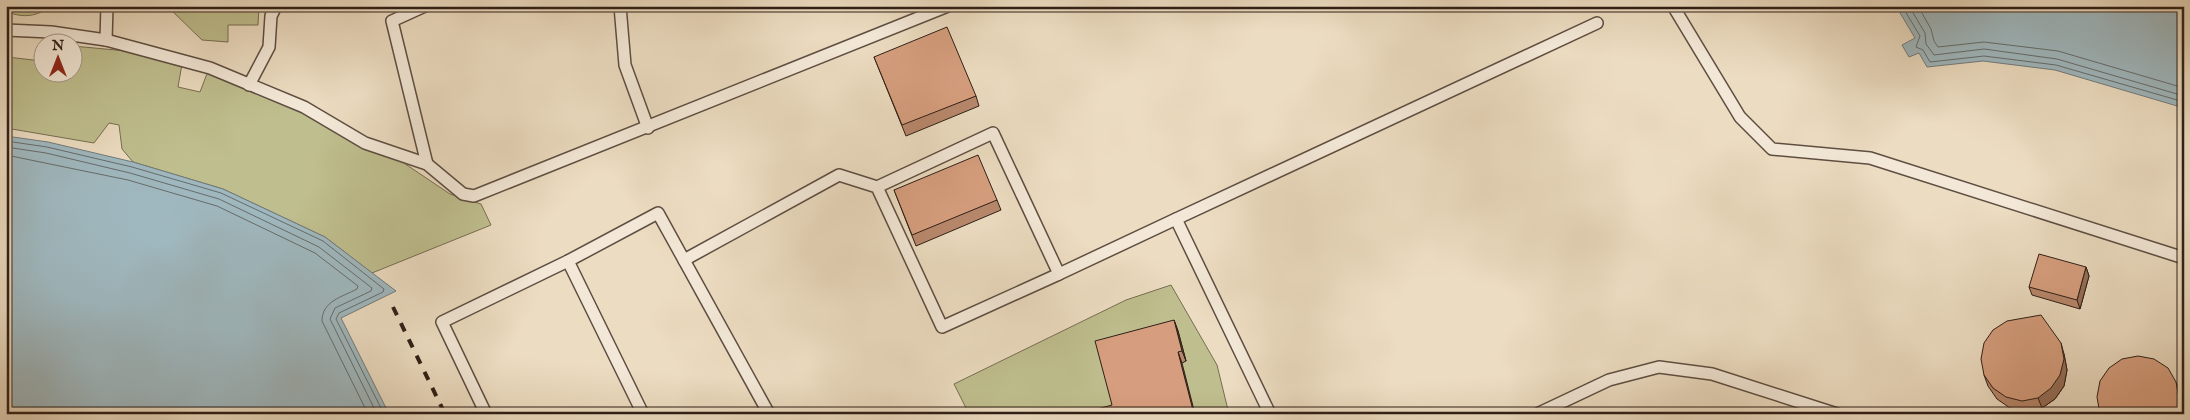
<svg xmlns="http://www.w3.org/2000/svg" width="2190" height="420" font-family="'IM FELL English',serif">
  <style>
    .green { fill: #bfbe8e; stroke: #766e52 }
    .water { fill: #9fb8bf; stroke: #727b7c }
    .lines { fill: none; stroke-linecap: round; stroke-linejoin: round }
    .shore { stroke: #666c6b; stroke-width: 1 }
    .service-casing { stroke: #5e4e42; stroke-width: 14 }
    .service { stroke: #f3e8d7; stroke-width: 11 }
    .rail { stroke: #2e1f17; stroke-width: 4; stroke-dasharray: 9 9; stroke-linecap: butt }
    .wall { fill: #b8886c; stroke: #2e1f17 }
    .shaded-wall { fill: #966f58; stroke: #2e1f17 }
    .building { fill: #d69e7e; stroke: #2e1f17 }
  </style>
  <rect width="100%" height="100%" fill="#ecdcc1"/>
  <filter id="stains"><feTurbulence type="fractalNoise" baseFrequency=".004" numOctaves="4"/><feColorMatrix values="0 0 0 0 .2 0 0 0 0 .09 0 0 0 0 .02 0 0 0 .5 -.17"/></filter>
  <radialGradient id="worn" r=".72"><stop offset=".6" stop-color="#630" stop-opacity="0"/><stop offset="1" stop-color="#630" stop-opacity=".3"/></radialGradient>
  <g class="green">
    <path d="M 6,6 L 51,6 C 36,17 24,18 7,12 Z"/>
    <path d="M 167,6 L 259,6 L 258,25 L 228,25 L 228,42 L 202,40 Z"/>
    <path d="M 6,40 L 7,57 L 42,61 L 42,72 L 72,72 L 73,46 L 137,52 L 182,64 L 178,87 L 200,92 L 208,71 L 237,79 L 389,153 L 450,194 L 481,204 L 491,225 L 372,273 L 325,237 L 223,189 L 133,162 L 122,149 L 119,125 L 109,123 L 94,143 L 6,128 Z"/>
    <path d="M 1171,285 L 1217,365 L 1229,414 L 969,414 L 954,384 L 1126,300 Z"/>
  </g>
  <g class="water">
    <path d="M 1896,6 L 2184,6 L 2184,108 L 2055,70 L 1983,61 L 1927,67 L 1919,53 L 1909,57 L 1902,45 L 1915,38 Z"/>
    <path d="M 6,136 L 48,142 L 133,162 L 223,189 L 325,237 L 396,291 L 341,318 L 389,414 L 6,414 Z"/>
  </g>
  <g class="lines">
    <g class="shore">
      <path d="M 1902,6 L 1920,36 L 1916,47 L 1923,50 L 1930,62 L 1984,56 L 2056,65 L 2184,102"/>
      <path d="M 1909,6 L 1925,33 L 1926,44 L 1934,55 L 1984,49 L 2057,59 L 2184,96"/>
      <path d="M 1918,6 L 1931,29 L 1934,41 L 1938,47 L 1984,42 L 2058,51 L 2184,88"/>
      <path d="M 6,141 L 47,147 L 132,167 L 221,193 L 323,241 L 384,289 L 383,292 L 339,313 L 336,319 L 384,414"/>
      <path d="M 6,147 L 46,153 L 130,173 L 219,199 L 319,247 L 372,288 L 371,291 L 335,308 L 330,319 L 377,414"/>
      <path d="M 6,155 L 128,180 L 217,206 L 315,253 L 358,286 L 357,289 C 342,297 322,301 322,321 L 368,414"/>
    </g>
    <g class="service-casing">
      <g id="service">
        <path d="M 425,6 L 392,21 L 427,164"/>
        <path d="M 620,6 L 625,65 L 648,128"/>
        <path d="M 1673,6 L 1740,117 L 1772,149 L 1870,158 L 2184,258"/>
        <path d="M 6,30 L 51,32 L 106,40 L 210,68 L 304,107 L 365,143 L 427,164 L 463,194 L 474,196 L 948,6"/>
        <path d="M 106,40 L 107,6"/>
        <path d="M 249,85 L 269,47 L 271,16 L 276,6"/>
        <path d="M 1176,219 L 1597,23"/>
        <path d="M 684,260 L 839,175 L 877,187 L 993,133 L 1059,274 L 942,327 L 877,187"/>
        <path d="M 568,261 L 643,414"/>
        <path d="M 1059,274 L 1176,219 L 1270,414"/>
        <path d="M 486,414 L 442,322 L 568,261 L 658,213 L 769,414"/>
        <path d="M 1537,414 L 1609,380 L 1659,367 L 1712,374 L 1837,414"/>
      </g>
    </g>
    <use href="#service" class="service"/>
    <path class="rail" d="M 393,307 L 445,414"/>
  </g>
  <g class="wall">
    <path d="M 375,6 L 388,6 L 377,11 Z"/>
    <path d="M 874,57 L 976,96 L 979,106 L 906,136 Z"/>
    <path d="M 894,190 L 997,200 L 1001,210 L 916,246 Z"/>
    <path d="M 2086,267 L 2089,276 L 2080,309 L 2032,295 L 2029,287 Z"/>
    <path d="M 1174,320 L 1178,331 L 1186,361 L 1182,363 L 1112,405 Z"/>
    <path d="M 2064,354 L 2067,370 L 2064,386 L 2055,399 L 2042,408 L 2026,411 L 2010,408 L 1997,399 L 1988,386 L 1984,375 Z"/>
  </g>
  <g class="shaded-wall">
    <path d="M 2086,267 L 2089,276 L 2080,309 L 2077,300 Z"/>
    <path d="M 1174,320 L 1178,331 L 1186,361 L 1182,351 Z"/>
    <path d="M 2061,343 L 2064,354 L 2067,370 L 2064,386 L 2055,399 L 2042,408 L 2038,398 Z"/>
    <path d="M 1178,352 L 1182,363 L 1195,414 L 1194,414 Z"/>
    <path d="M 2176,382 L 2180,393 L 2184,414 L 2182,414 Z"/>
  </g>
  <g class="building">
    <path d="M 947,27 L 976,96 L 902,125 L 874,57 Z"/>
    <path d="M 978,155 L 997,200 L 912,235 L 894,190 Z"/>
    <path d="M 2039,254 L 2086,267 L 2077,300 L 2029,287 Z"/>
    <path d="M 2041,315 L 2061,343 L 2064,359 L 2060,375 L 2051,388 L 2038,398 L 2022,401 L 2006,397 L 1993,388 L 1984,375 L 1981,359 L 1984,343 L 1993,330 L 2007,321 Z"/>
    <path d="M 1174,320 L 1182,351 L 1178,352 L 1194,414 L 1095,414 L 1094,410 L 1112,405 L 1095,341 Z"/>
    <path d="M 2138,356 L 2154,359 L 2168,368 L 2176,382 L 2182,414 L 2100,414 L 2097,397 L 2100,381 L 2109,368 L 2122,359 Z"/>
  </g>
  <rect width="2190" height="420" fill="none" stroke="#ecdcc1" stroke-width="25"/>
  <rect x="8" y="8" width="2175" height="405" fill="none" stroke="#2e1f17" stroke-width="2.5"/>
  <rect x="12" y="12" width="2165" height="395" fill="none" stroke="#2e1f17"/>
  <g transform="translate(58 58)"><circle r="24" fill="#f3e8d7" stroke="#a4988a"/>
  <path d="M0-4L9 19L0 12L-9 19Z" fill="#8f2418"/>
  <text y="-8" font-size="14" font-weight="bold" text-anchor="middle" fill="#2e1f17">N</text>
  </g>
  <rect width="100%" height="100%" filter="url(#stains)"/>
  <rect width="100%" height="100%" fill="url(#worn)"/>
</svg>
